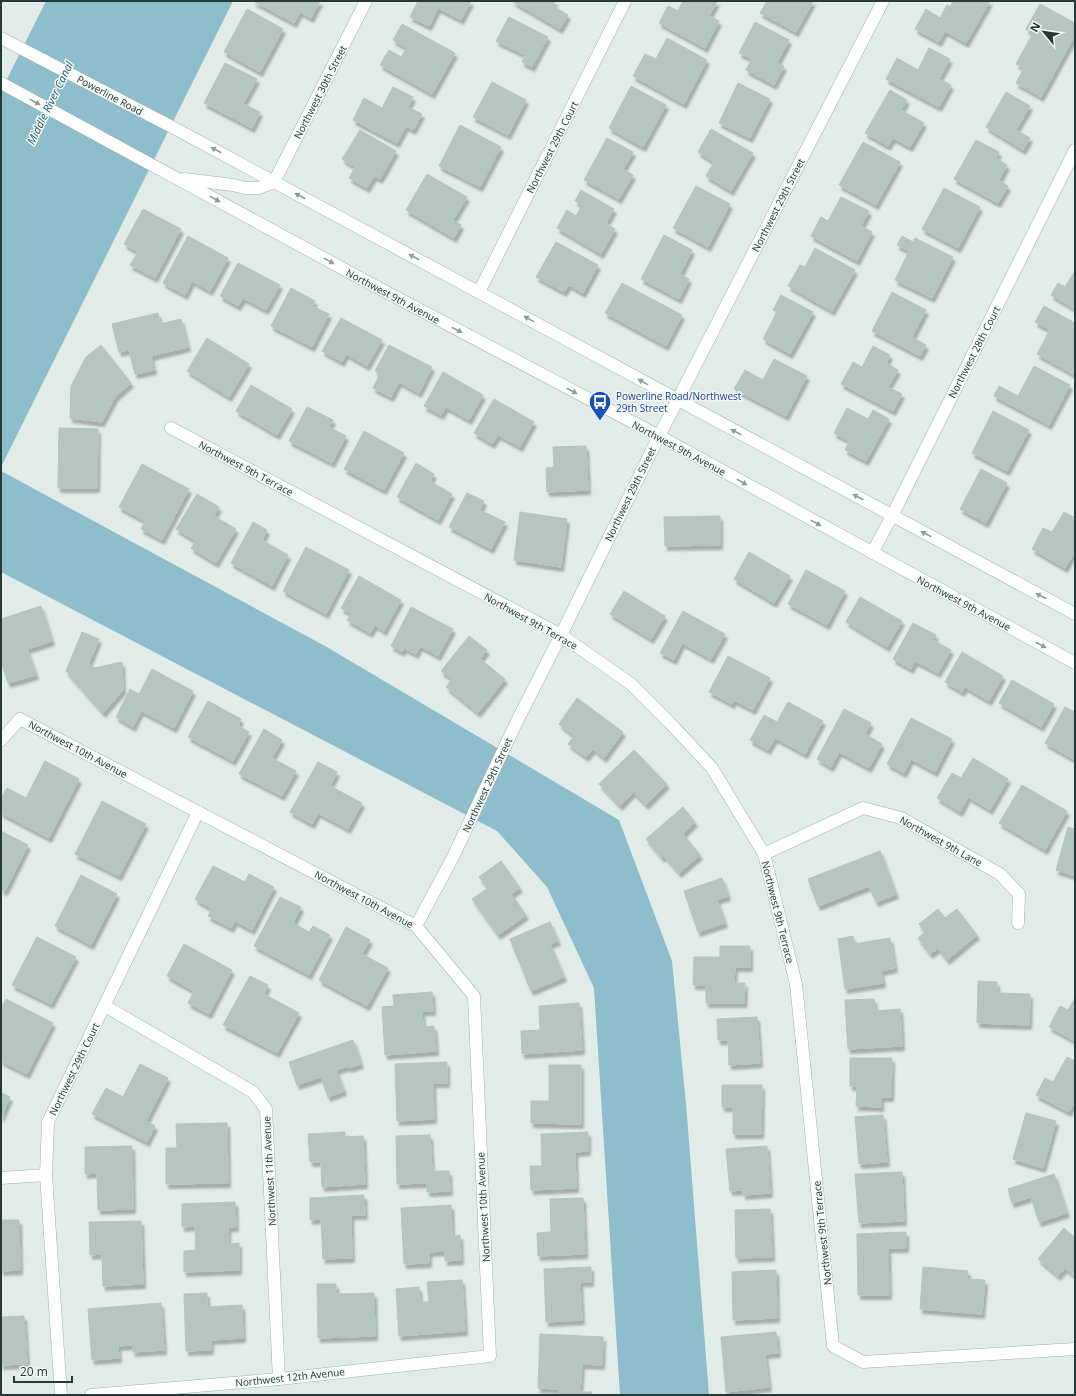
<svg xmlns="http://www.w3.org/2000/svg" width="1076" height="1396" font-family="'Open Sans',sans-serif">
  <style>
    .water { fill: #8ebdcb }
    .building { fill: #b7c5c0; stroke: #b4c4be; filter: url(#shadow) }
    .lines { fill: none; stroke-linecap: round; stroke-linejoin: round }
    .street-casing { stroke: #a4b2ae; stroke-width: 13 }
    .secondary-casing { stroke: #a1b5b0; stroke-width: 13 }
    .street { stroke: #fff; stroke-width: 12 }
    .secondary { stroke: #fff; stroke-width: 12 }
    .oneway { fill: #919c9a }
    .labels { text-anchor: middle; stroke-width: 3; stroke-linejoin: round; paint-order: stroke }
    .street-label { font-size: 10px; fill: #233a36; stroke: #f2f7f5 }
    .transit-label { font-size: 10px; fill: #164399; stroke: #f2f7f5; text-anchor: start }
    .water-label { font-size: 11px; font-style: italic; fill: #225e71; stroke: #f2f7f5 }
  </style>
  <defs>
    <filter id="shadow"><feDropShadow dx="2.5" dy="4.5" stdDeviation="1" flood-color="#0004"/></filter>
  </defs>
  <rect width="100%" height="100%" fill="#e1ebe7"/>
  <g class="water">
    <path d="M 46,1 L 233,1 L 1,467 L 1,91 Z"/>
    <path d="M 1,471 L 325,646 L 619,820 L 672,961 L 686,1104 L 709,1395 L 620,1395 L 594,988 L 547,887 L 497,831 L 1,572 Z"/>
  </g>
  <g class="building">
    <path d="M 253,1 L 320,1 L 311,18 L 300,12 L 294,23 Z"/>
    <path d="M 418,1 L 471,1 L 461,20 L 438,8 L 429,26 L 410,17 Z"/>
    <path d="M 512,1 L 555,1 L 553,6 L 568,15 L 560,29 Z"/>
    <path d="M 683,1 L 717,1 L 709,16 L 719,21 L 705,48 L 659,23 L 668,6 L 678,11 Z"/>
    <path d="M 767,1 L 813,1 L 796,32 L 760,13 Z"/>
    <path d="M 953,1 L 990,1 L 966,43 L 945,31 L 939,42 L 915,29 L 926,9 L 940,18 L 947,5 L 950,7 Z"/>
    <path d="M 1040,4 L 1075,23 L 1075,35 L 1041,97 L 1016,83 L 1024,68 L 1016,64 L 1033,33 L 1026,29 Z"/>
    <path d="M 247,9 L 283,29 L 260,72 L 224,52 Z"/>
    <path d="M 509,17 L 548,37 L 532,67 L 522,62 L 525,55 L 496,41 Z"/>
    <path d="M 755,22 L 789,40 L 777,63 L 784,66 L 774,85 L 746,70 L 752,59 L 739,53 Z"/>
    <path d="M 402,24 L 455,53 L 432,94 L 380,65 L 389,50 L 401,57 L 407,48 L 393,40 Z"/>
    <path d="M 667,38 L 707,60 L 684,104 L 633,76 L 645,54 L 656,59 Z"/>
    <path d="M 929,48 L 950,59 L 939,79 L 951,85 L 939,107 L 886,79 L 897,58 L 918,70 Z"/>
    <path d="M 225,63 L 257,79 L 243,104 L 260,112 L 252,128 L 204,103 Z"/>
    <path d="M 492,82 L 526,100 L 508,135 L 473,117 Z"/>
    <path d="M 738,83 L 770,99 L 750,138 L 719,123 Z"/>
    <path d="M 631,86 L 666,105 L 643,147 L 609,128 Z"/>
    <path d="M 393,87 L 413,97 L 408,107 L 422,114 L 413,130 L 406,126 L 397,143 L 353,120 L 364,98 L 382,108 Z"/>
    <path d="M 890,90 L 907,100 L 901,110 L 924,123 L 910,147 L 893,138 L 888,146 L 865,133 Z"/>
    <path d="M 1006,92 L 1030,106 L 1016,130 L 1030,138 L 1023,150 L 986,127 Z"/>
    <path d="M 460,125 L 501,147 L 480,187 L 439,166 Z"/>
    <path d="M 711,129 L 753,153 L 731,191 L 706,176 L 714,162 L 698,152 Z"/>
    <path d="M 360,130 L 396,151 L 380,179 L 374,176 L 367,188 L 349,178 L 355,167 L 342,159 Z"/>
    <path d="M 607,138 L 633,152 L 623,169 L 633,175 L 619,199 L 584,180 Z"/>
    <path d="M 976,140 L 999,152 L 996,158 L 1007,165 L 999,180 L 1008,186 L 998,203 L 954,179 Z"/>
    <path d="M 863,142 L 900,162 L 876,205 L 839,185 Z"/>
    <path d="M 427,174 L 467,197 L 453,220 L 461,225 L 454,238 L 406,210 Z"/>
    <path d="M 696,186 L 730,204 L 708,247 L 673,228 Z"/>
    <path d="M 944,188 L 980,207 L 958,248 L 922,229 Z"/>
    <path d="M 581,190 L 614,209 L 606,223 L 615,229 L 601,254 L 557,228 L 567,210 L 576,216 L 582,205 L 575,201 Z"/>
    <path d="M 841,197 L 869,211 L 861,226 L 872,232 L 857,261 L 811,236 L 821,217 L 828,221 Z"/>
    <path d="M 143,209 L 181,229 L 155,278 L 130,265 L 138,252 L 124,244 Z"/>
    <path d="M 664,235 L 692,250 L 680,274 L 689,279 L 679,299 L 641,279 Z"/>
    <path d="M 188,236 L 228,258 L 210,291 L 192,281 L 185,295 L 163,283 Z"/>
    <path d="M 902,236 L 913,242 L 915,238 L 953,257 L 932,298 L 895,280 L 909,251 L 897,245 Z"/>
    <path d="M 556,242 L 598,265 L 583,293 L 569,285 L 564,292 L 536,277 Z"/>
    <path d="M 815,248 L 855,270 L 832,311 L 788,286 L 800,265 L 805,267 Z"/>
    <path d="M 238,263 L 280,285 L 266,310 L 243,298 L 238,306 L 220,296 Z"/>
    <path d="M 1075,271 L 1075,309 L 1051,295 L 1058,283 L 1065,287 Z"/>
    <path d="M 622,283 L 682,315 L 666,346 L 605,313 Z"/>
    <path d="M 291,288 L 315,301 L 312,306 L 329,314 L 312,347 L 271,326 Z"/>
    <path d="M 892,292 L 926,310 L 912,337 L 926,345 L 920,356 L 872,331 Z"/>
    <path d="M 781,295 L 813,312 L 790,354 L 763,339 L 777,312 L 773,310 Z"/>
    <path d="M 1044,306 L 1075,323 L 1074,345 L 1075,375 L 1037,354 L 1050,330 L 1035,322 Z"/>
    <path d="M 158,313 L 160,324 L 181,319 L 188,347 L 151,356 L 154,370 L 135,374 L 129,350 L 119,352 L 112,324 Z"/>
    <path d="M 341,318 L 382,340 L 367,366 L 346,354 L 342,362 L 322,351 Z"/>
    <path d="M 207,338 L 249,364 L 229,397 L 187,371 Z"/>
    <path d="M 101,345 L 131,383 L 115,397 L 102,422 L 70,418 L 71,386 L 86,357 Z"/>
    <path d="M 389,345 L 432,367 L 419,393 L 399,382 L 391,397 L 373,388 L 380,374 L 375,371 Z"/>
    <path d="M 873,346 L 890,355 L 886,363 L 898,370 L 888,387 L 902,394 L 893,411 L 841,384 L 853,362 L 862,367 Z"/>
    <path d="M 774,359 L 807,376 L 786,416 L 734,389 L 745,370 L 763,380 Z"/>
    <path d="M 1034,366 L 1070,385 L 1049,425 L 994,396 L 999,386 L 1018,396 Z"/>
    <path d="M 443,372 L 483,395 L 469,420 L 446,407 L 441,415 L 424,406 Z"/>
    <path d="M 251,385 L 292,409 L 277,435 L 236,411 Z"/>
    <path d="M 494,399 L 534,422 L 520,447 L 498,435 L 492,444 L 474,433 Z"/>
    <path d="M 307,407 L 333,420 L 329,427 L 346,436 L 332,463 L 289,441 Z"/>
    <path d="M 847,408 L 868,419 L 873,410 L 889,419 L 866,461 L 845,450 L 849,441 L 834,433 Z"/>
    <path d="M 993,411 L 1029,430 L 1007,471 L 972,453 Z"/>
    <path d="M 59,428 L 98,429 L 97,488 L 58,488 Z"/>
    <path d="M 364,431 L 404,453 L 384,490 L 344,469 Z"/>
    <path d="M 586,446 L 588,490 L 547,492 L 546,468 L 554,467 L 553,447 Z"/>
    <path d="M 416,463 L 434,474 L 430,481 L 452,494 L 438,520 L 397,497 Z"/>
    <path d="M 142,464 L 189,489 L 162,540 L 141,529 L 145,521 L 119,507 Z"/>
    <path d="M 981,469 L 1007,483 L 986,523 L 960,509 Z"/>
    <path d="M 467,493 L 484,501 L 480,510 L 505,522 L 491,549 L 449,527 Z"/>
    <path d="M 197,494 L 219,507 L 214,516 L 236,529 L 216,563 L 191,548 L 196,541 L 176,529 Z"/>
    <path d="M 520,512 L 567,519 L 561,567 L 514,560 Z"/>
    <path d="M 1064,512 L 1075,518 L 1075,551 L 1065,568 L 1032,549 L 1043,528 L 1052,532 Z"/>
    <path d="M 720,516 L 720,545 L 665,546 L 664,517 Z"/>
    <path d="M 253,522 L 267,530 L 262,540 L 288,555 L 272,586 L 231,563 Z"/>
    <path d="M 306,547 L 349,570 L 326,614 L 283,591 Z"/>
    <path d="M 749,552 L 790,576 L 774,603 L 734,579 Z"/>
    <path d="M 806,570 L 845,591 L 827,625 L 788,604 Z"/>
    <path d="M 359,576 L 401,600 L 384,631 L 375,625 L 370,633 L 347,620 L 351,614 L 341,608 Z"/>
    <path d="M 624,591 L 665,616 L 651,639 L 610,614 Z"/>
    <path d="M 860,597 L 902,621 L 887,647 L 846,622 Z"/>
    <path d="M 41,606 L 52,641 L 27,649 L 36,675 L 8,683 L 1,661 L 1,619 Z"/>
    <path d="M 411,607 L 453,629 L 438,656 L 420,646 L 416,654 L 404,648 L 402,652 L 391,646 Z"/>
    <path d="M 683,611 L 725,634 L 711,659 L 682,643 L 674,660 L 660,653 Z"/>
    <path d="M 913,623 L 936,635 L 933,640 L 951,650 L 938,673 L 915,661 L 911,669 L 893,659 Z"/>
    <path d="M 82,632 L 99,639 L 89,663 L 94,668 L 122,662 L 123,690 L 103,713 L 66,671 Z"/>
    <path d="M 469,636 L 487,650 L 480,659 L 505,679 L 478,713 L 446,687 L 452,679 L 441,671 Z"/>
    <path d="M 962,652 L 1003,676 L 989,701 L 965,687 L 962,692 L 945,682 Z"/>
    <path d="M 728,656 L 770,678 L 753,710 L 734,700 L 732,704 L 709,692 Z"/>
    <path d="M 152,669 L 193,691 L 174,728 L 141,711 L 133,727 L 116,717 L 130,689 L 139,694 Z"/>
    <path d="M 1012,680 L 1054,704 L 1041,727 L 999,703 Z"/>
    <path d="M 577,698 L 623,732 L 604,758 L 593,749 L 586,757 L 568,744 L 574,736 L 559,724 Z"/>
    <path d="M 208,701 L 241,719 L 238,726 L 249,732 L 233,761 L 188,737 Z"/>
    <path d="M 788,702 L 823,721 L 805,754 L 775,738 L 768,750 L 750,740 L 764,715 L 777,722 Z"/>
    <path d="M 1065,707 L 1075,712 L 1075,760 L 1045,743 Z"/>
    <path d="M 844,709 L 871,723 L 865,734 L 882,744 L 869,768 L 839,752 L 831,767 L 817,759 Z"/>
    <path d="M 911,718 L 952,739 L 935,772 L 911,759 L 904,773 L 887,764 Z"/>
    <path d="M 264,729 L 282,740 L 272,758 L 296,771 L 282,796 L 239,774 Z"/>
    <path d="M 634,750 L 667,784 L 646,805 L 633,792 L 620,806 L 599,784 Z"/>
    <path d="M 973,758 L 1008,779 L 990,810 L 968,797 L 960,812 L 937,798 L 952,773 L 961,778 Z"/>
    <path d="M 45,761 L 79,779 L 49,838 L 1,813 L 1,799 L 7,788 L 26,798 Z"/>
    <path d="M 318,762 L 337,772 L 330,786 L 362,803 L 348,829 L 318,813 L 312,824 L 290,812 Z"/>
    <path d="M 1022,785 L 1067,811 L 1045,850 L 999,823 Z"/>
    <path d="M 102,801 L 146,824 L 119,876 L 75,854 Z"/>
    <path d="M 683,807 L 695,822 L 683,834 L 700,855 L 679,873 L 664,856 L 662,858 L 646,839 Z"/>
    <path d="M 1068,827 L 1075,829 L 1075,876 L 1056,870 Z"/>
    <path d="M 1,831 L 28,845 L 5,891 L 1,889 Z"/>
    <path d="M 880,851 L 896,894 L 876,902 L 869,886 L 818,906 L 808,879 Z"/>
    <path d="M 501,861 L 520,888 L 511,894 L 526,915 L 498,935 L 472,899 L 488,888 L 479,877 Z"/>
    <path d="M 213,866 L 245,882 L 249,874 L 274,887 L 252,930 L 235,921 L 231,928 L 208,916 L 212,909 L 195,899 Z"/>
    <path d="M 81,875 L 117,894 L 91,945 L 55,926 Z"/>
    <path d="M 722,878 L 728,896 L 717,900 L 725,923 L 698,932 L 684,891 Z"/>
    <path d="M 280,897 L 301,907 L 293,923 L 309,932 L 313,926 L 330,935 L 309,975 L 254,946 Z"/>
    <path d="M 938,909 L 945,918 L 957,909 L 977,935 L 947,960 L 938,948 L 930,954 L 918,938 L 925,932 L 919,924 Z"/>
    <path d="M 550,922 L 558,941 L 550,944 L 564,977 L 531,991 L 510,939 Z"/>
    <path d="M 346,927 L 370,940 L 362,954 L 388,968 L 367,1006 L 319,980 Z"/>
    <path d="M 853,936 L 854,944 L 890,938 L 895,968 L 881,971 L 883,983 L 845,989 L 838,939 Z"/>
    <path d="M 37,937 L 76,957 L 51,1004 L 12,985 Z"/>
    <path d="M 184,944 L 232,970 L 209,1014 L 188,1003 L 194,991 L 167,976 Z"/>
    <path d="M 720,946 L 750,946 L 750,967 L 735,967 L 734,983 L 745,983 L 744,1003 L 706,1003 L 706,985 L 693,985 L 694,957 L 720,957 Z"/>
    <path d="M 250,976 L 268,985 L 264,994 L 299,1013 L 277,1053 L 223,1025 Z"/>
    <path d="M 978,981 L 997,982 L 997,993 L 1030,994 L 1029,1025 L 977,1023 Z"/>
    <path d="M 432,992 L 433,1011 L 422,1011 L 423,1027 L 434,1026 L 436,1051 L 385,1055 L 382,1007 L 394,1006 L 393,995 Z"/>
    <path d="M 1075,998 L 1075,1041 L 1049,1027 L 1060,1006 L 1068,1010 Z"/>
    <path d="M 6,999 L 53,1023 L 27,1074 L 1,1061 L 1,1009 Z"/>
    <path d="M 874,999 L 875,1011 L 900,1009 L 902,1046 L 848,1049 L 845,1000 Z"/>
    <path d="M 579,1003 L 582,1050 L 522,1054 L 521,1031 L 540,1030 L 539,1006 Z"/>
    <path d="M 757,1017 L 760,1063 L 729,1065 L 728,1040 L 718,1040 L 717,1019 Z"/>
    <path d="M 353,1040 L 361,1064 L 349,1068 L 349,1066 L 336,1070 L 344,1091 L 328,1097 L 321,1077 L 297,1085 L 289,1062 Z"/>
    <path d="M 1067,1057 L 1075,1061 L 1075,1101 L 1069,1112 L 1036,1095 L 1045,1078 L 1053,1082 Z"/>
    <path d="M 850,1058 L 892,1058 L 891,1097 L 881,1097 L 881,1107 L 856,1106 L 857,1086 L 850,1086 Z"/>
    <path d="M 447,1062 L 447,1083 L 433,1083 L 434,1119 L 397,1121 L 395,1064 Z"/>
    <path d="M 140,1064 L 168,1078 L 146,1121 L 155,1126 L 147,1142 L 92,1114 L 106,1088 L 123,1097 Z"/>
    <path d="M 549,1065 L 581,1065 L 581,1124 L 531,1123 L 531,1101 L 549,1101 Z"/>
    <path d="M 722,1085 L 762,1085 L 761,1134 L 733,1134 L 733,1107 L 722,1107 Z"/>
    <path d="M 1,1093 L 10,1097 L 1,1118 Z"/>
    <path d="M 1026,1113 L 1056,1121 L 1043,1168 L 1013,1159 Z"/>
    <path d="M 883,1115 L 887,1162 L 859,1164 L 855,1117 Z"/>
    <path d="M 227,1123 L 228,1183 L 166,1184 L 166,1148 L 177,1148 L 176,1124 Z"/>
    <path d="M 345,1132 L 345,1137 L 363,1136 L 365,1184 L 322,1187 L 321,1162 L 310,1162 L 308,1134 Z"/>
    <path d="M 588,1132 L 588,1151 L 575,1152 L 576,1188 L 531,1190 L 530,1166 L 542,1166 L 541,1134 Z"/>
    <path d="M 430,1135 L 432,1171 L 449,1171 L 450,1191 L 427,1192 L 427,1183 L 397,1184 L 396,1136 Z"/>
    <path d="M 132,1146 L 133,1209 L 98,1210 L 97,1173 L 85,1174 L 85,1147 Z"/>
    <path d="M 767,1146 L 770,1193 L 743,1195 L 743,1190 L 730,1191 L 726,1149 Z"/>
    <path d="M 902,1172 L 904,1221 L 859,1223 L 855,1174 Z"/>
    <path d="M 1054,1174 L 1067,1213 L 1039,1222 L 1031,1197 L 1012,1203 L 1008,1189 Z"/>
    <path d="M 364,1195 L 365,1215 L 351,1215 L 352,1258 L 323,1259 L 321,1219 L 310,1220 L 310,1198 Z"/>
    <path d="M 583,1198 L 585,1254 L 538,1256 L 537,1233 L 551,1232 L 550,1199 Z"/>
    <path d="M 235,1202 L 236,1227 L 228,1227 L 228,1244 L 239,1243 L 239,1270 L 184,1272 L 184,1251 L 196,1250 L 195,1226 L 182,1227 L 182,1204 Z"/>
    <path d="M 451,1205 L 452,1236 L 460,1235 L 461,1260 L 445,1261 L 445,1251 L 429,1252 L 429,1263 L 404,1264 L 401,1208 Z"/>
    <path d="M 770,1209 L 772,1257 L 736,1258 L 735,1210 Z"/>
    <path d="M 1,1220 L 19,1220 L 20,1270 L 1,1271 Z"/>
    <path d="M 141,1221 L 143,1284 L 103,1286 L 102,1254 L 90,1255 L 89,1222 Z"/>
    <path d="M 1064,1228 L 1075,1238 L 1075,1277 L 1065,1268 L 1058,1276 L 1038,1259 Z"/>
    <path d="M 906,1232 L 906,1248 L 888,1248 L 889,1295 L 858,1295 L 857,1234 Z"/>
    <path d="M 591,1267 L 591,1282 L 580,1282 L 582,1320 L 546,1322 L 544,1269 Z"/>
    <path d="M 923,1267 L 968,1271 L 967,1279 L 985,1280 L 982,1314 L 920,1309 Z"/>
    <path d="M 776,1270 L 777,1318 L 733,1320 L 732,1272 Z"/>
    <path d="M 462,1280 L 465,1331 L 399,1336 L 396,1289 L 419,1287 L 420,1302 L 429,1302 L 427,1282 Z"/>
    <path d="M 317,1284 L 336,1284 L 336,1294 L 374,1293 L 375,1336 L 318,1338 Z"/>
    <path d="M 207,1293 L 207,1307 L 242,1305 L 243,1338 L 211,1340 L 211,1350 L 186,1351 L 184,1294 Z"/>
    <path d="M 161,1303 L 164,1350 L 133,1352 L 133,1345 L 118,1346 L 119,1358 L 92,1360 L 88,1309 Z"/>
    <path d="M 24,1316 L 27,1364 L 1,1365 L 1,1317 Z"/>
    <path d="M 776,1332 L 778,1353 L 765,1354 L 769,1387 L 726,1392 L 721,1337 Z"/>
    <path d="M 540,1334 L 603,1337 L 602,1365 L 582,1364 L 580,1392 L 592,1392 L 591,1395 L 559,1395 L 559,1389 L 538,1388 Z"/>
  </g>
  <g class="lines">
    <g class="street-casing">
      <g id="street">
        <path d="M 274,182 L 366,1"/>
        <path d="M 479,292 L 625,1"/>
        <path d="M 171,428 L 561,635 L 631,684 L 670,723 L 712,768 L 764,854 L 796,984 L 833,1346 L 863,1362 L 1075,1349"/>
        <path d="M 872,553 L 892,516 L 1075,150"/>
        <path d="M 1,740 L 20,719 L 416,926 L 474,996 L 490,1356 L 279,1379 L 91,1395"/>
        <path d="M 764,854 L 863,808 L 901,818 L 1000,874 L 1019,894 L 1018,923"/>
        <path d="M 416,926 L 453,857 L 517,721 L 561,635 L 659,436 L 883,1"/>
        <path d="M 105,1006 L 253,1092 L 266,1109 L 279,1379"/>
        <path d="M 1,1178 L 46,1175"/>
        <path d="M 61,1395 L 46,1175 L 48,1122 L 198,812"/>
      </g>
    </g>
    <g class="secondary-casing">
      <g id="secondary">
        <path d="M 1,38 L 176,129 L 1075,614"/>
        <path d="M 1,83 L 373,285 L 659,436 L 1075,663"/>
        <path d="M 184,179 L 233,185 L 245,188 L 259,188 L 274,182"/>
      </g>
    </g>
    <use href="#street" class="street"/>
    <use href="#secondary" class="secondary"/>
  </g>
  <defs><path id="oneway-solid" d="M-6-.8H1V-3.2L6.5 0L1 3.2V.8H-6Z"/></defs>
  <g class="oneway">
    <use href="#oneway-solid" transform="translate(35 102) rotate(29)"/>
    <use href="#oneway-solid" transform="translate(216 150) rotate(-152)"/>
    <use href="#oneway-solid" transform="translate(300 196) rotate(-152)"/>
    <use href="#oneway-solid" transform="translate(215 199) rotate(29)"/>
    <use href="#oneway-solid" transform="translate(414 257) rotate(-152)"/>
    <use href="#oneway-solid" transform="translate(329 261) rotate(29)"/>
    <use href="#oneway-solid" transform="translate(529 319) rotate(-151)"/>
    <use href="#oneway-solid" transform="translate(457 330) rotate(28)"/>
    <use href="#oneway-solid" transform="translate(643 382) rotate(-151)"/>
    <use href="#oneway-solid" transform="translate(572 391) rotate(28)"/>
    <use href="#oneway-solid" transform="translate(736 432) rotate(-152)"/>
    <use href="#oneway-solid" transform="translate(742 482) rotate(29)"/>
    <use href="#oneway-solid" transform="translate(858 497) rotate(-152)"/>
    <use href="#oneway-solid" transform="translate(816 523) rotate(29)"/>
    <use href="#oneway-solid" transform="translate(926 534) rotate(-152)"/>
    <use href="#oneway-solid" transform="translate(1041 596) rotate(-152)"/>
    <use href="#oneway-solid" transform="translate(1041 645) rotate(28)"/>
  </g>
  <defs>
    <g id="bus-pin" transform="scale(1.15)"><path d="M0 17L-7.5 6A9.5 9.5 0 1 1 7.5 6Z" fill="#1a4fb4" stroke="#f2f7f5"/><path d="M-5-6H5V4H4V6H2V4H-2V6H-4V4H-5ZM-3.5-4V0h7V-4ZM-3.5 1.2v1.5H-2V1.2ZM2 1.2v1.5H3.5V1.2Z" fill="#fff"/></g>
  </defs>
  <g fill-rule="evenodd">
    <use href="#bus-pin" x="600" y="402"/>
  </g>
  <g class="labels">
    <g class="street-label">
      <text transform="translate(320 92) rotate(-63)" y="4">Northwest 30th Street</text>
      <text transform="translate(110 95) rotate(28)" y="4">Powerline Road</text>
      <text transform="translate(552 147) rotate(-63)" y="4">Northwest 29th Court</text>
      <text transform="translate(778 205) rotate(-63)" y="4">Northwest 29th Street</text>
      <text transform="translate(393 296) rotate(28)" y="4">Northwest 9th Avenue</text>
      <text transform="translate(974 352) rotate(-63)" y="4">Northwest 28th Court</text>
      <text transform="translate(679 448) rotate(28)" y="4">Northwest 9th Avenue</text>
      <text transform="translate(246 468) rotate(28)" y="4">Northwest 9th Terrace</text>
      <text transform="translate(630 494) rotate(-64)" y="4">Northwest 29th Street</text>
      <text transform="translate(964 603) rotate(28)" y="4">Northwest 9th Avenue</text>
      <text transform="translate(531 621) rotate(29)" y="4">Northwest 9th Terrace</text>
      <text transform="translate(78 749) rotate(28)" y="4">Northwest 10th Avenue</text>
      <text transform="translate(487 785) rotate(-65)" y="4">Northwest 29th Street</text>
      <text transform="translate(941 841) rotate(29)" y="4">Northwest 9th Lane</text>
      <text transform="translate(364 899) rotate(28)" y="4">Northwest 10th Avenue</text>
      <text transform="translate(778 912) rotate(76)" y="4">Northwest 9th Terrace</text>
      <text transform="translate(74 1069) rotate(-64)" y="4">Northwest 29th Court</text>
      <text transform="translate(269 1171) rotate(-93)" y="4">Northwest 11th Avenue</text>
      <text transform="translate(483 1207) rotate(-93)" y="4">Northwest 10th Avenue</text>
      <text transform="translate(822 1233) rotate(-96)" y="4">Northwest 9th Terrace</text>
      <text transform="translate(290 1377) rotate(-6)" y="4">Northwest 12th Avenue</text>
    </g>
    <g class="transit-label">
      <text x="616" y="400">Powerline Road/Northwest<tspan x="616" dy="12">29th Street</tspan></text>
    </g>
    <g class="water-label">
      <text transform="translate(50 103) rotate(-64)" y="4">Middle River Canal</text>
    </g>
  </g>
  <rect width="1076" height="1396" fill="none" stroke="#233a36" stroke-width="4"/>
  <g transform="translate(1044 32) rotate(299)" stroke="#f2f7f5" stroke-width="3" paint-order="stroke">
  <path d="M0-3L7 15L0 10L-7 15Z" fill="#233a36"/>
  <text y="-6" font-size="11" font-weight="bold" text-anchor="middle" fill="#233a36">N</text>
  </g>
  <path d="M14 1376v6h58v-6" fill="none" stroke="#233a36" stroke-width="2"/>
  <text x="20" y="1376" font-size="12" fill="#233a36" stroke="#f2f7f5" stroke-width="3" paint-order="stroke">20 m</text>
</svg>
